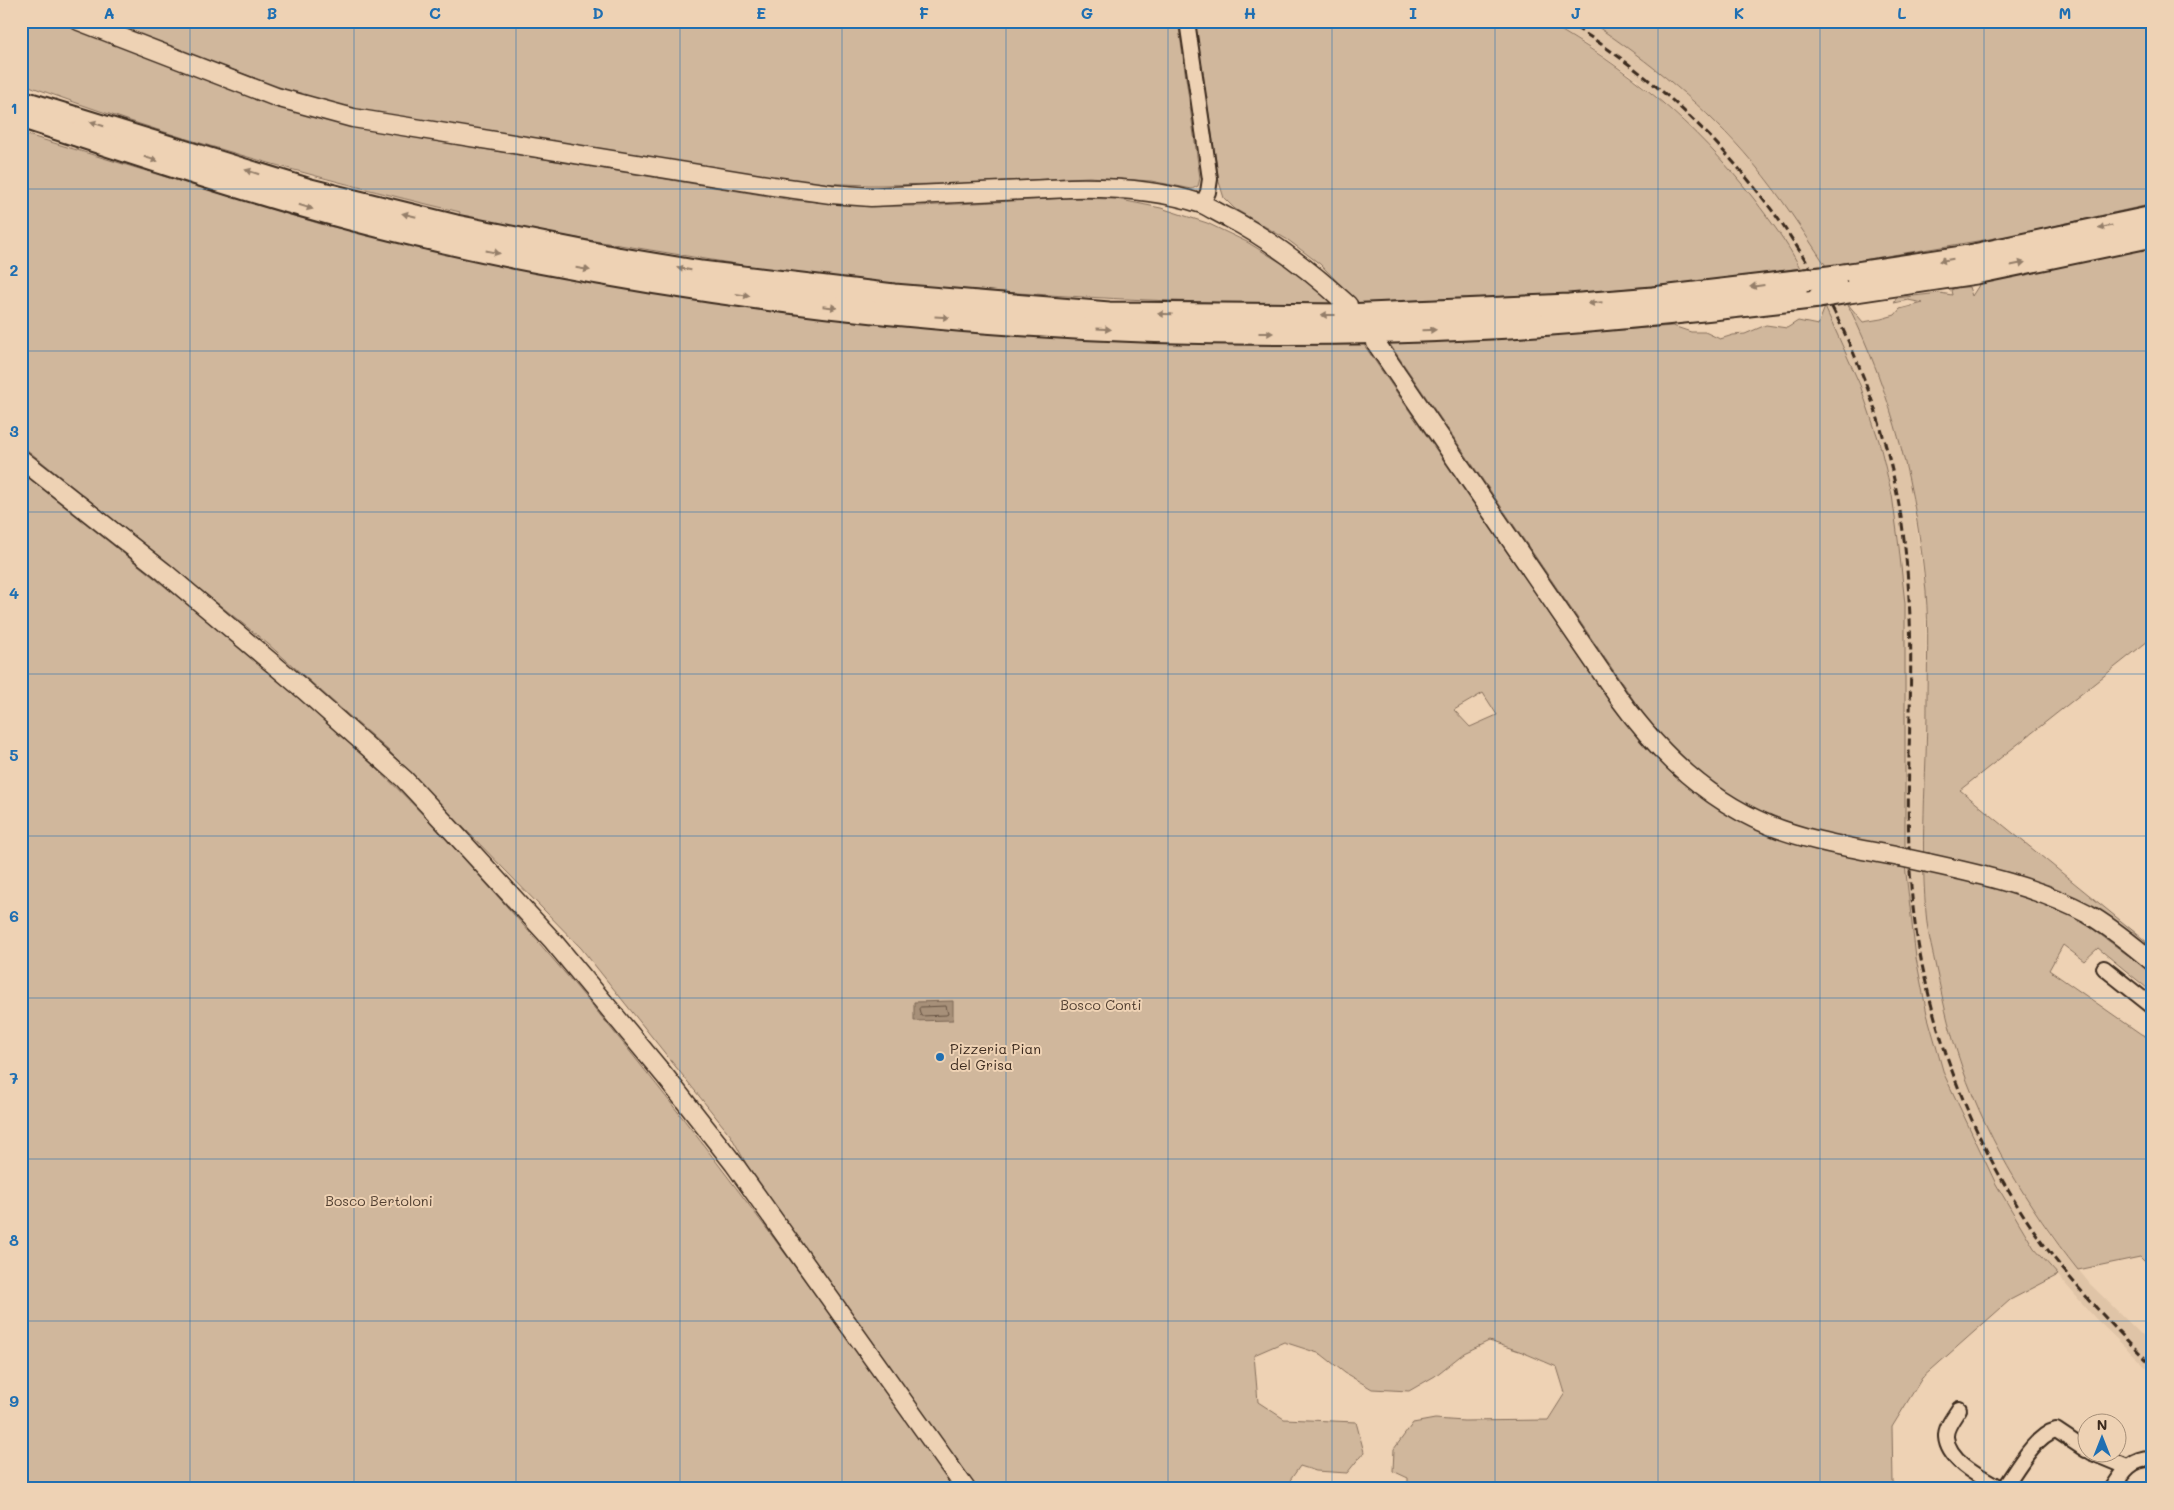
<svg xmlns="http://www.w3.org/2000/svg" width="2174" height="1510" font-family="Mali,sans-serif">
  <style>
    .built { fill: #dfc4a7 }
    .green { fill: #d0b79c; stroke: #86705d; fill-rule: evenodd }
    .water { fill: #a79079; stroke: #7c6755 }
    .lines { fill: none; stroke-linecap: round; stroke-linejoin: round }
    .shore { stroke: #665342; stroke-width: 1 }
    .minor-casing { stroke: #3b2a1e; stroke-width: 18 }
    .major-casing { stroke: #3b2a1e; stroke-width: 21 }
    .highway-casing { stroke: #3b2a1e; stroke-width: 25 }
    .minor { stroke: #eed2b4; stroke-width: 14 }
    .major { stroke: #eed2b4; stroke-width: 18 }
    .highway { stroke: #eed2b4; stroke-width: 21 }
    .rail { stroke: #3b2a1e; stroke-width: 3; stroke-dasharray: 8 4; stroke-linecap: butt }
    .major-bridge-casing { stroke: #3b2a1e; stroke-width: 21; stroke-linecap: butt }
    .highway-bridge-casing { stroke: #3b2a1e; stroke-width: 25; stroke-linecap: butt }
    .major-bridge { stroke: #eed2b4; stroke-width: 18 }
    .highway-bridge { stroke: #eed2b4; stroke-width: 21 }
    .oneway { fill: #947e69 }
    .grid { fill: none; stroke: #1f6fb2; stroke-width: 1; stroke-opacity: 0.55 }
    .poi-dot { fill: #1f6fb2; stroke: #eed2b4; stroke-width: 2 }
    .labels { text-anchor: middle; stroke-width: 4; stroke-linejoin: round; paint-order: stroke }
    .park-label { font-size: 14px; fill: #513f31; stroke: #eed2b4 }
    .poi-label { font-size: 14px; fill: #3b2a1e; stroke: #eed2b4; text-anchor: start }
    .neatline { fill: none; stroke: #1f6fb2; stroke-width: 2 }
    .grid-label { font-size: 16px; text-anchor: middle; font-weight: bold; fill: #1f6fb2 }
  </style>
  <rect width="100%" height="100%" fill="#eed2b4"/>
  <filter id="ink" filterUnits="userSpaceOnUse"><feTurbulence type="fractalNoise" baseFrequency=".02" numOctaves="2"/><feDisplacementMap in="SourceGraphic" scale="10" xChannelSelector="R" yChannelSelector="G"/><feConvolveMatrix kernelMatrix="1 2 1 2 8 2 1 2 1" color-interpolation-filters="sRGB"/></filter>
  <g filter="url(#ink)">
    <path class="built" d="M 1545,21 L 1589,21 L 1628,47 L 1668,78 L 1711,118 L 1753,163 L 1791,212 L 1826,266 L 1869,345 L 1886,393 L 1908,470 L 1926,593 L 1927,705 L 1922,869 L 1928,926 L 1942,999 L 1957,1053 L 1978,1106 L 2004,1158 L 2050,1235 L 2090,1284 L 2153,1346 L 2153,1374 L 2095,1318 L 2034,1248 L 1996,1184 L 1944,1074 L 1927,1014 L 1916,958 L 1905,865 L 1905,604 L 1899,547 L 1892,495 L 1879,441 L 1860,385 L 1825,307 L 1791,251 L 1683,120 L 1635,78 L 1584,43 Z"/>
    <g class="green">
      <path d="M 21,21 L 57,21 L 275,105 L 381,132 L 792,200 L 869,206 L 920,206 L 1069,198 L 1116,199 L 1161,208 L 1207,223 L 1247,242 L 1298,273 L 1332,304 C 1186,304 1041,296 895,284 L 893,314 L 987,332 L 1118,341 L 1364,345 L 1617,712 L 1674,776 L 1723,811 L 1900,857 L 1899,848 L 1817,833 L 1774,820 L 1733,797 L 1694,771 L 1661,740 L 1389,343 L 1526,337 L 1673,326 L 1691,332 L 1705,332 L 1720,339 L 1733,335 L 1745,334 L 1766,325 L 1787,328 L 1798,321 L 1818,325 L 1825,307 L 1860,385 L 1879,441 L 1892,495 L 1899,547 L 1905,604 L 1905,865 L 1916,958 L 1927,1014 L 1944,1074 L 1996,1184 L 2034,1248 L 2058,1275 L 2010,1300 L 1922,1378 L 1892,1427 L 1893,1482 L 1903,1489 L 1408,1489 L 1408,1478 L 1393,1471 L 1394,1449 L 1413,1423 L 1435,1419 L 1464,1421 L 1548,1420 L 1565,1393 L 1557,1367 L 1522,1352 L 1489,1341 L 1464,1353 L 1435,1376 L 1409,1391 L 1372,1389 L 1345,1373 L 1321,1354 L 1284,1342 L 1254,1355 L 1258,1402 L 1284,1419 L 1356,1422 L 1364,1452 L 1347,1473 L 1316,1471 L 1300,1466 L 1286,1486 L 1277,1489 L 976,1489 L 748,1167 L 731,1136 L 581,948 L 389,751 L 268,644 L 21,445 L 21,133 L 324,225 L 450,252 L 460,212 C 311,177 164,136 21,83 ZM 540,232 L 785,272 L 538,243 ZM 1483,693 L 1497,715 L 1470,727 L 1454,710 Z"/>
      <path d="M 100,21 L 1178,21 L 1200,178 L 1198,186 L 1192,189 L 1151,181 L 1089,177 L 947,184 L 871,185 L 816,183 L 370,114 L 320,102 Z"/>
      <path d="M 1195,21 L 1545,21 C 1630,70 1694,122 1754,199 C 1771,222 1788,243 1800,268 L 1718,280 L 1576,293 L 1358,303 L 1320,264 L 1288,240 L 1235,209 L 1224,198 L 1219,182 Z"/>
      <path d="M 1589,21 L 2153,21 L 2153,204 L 2014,235 L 1826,266 C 1803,231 1780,195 1753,163 C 1706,107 1650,62 1589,21 Z"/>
      <path d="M 2153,247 L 2153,637 L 1960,790 L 2153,947 L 2153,953 L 2083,903 L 2049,885 L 1976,865 L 1928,855 L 2078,918 L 2153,974 L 2153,993 L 2098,948 L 2084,961 L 2063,945 L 2049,970 L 2141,1034 L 2153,1040 L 2153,1270 L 2140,1257 L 2078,1270 C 2027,1206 1982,1131 1957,1052 C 1948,1025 1942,996 1936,968 C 1933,953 1929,938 1927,923 C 1919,850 1927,777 1927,704 C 1927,667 1929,628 1926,592 C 1917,491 1892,393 1847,303 L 1863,322 L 1881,319 L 1895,315 L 1900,309 L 1923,303 L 1908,300 L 1894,303 L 1896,298 L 1940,293 L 1952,295 L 1951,290 L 1959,287 L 1969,287 L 1972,296 L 1981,282 L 2048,269 Z"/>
      <path d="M 21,472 C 141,568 264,662 375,767 C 422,811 466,861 509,909 C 673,1092 812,1290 956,1489 L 21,1489 Z"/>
    </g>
    <path class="water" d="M 953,1001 L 953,1020 L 914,1021 L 914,1002 Z"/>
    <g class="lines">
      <path class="shore" d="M 921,1007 L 946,1006 L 948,1014 L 946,1015 L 921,1016 L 919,1009 Z"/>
      <g class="minor-casing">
        <g id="minor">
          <path d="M 1187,21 L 1210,179 L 1208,192 L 1202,205"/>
          <path d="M 2104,968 L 2153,1007"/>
          <path d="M 1959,1409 C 1954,1417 1945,1428 1946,1437 C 1948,1462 1983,1478 2002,1489"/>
          <path d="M 2091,1452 L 2127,1467"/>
          <path d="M 2003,1489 C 2016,1471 2035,1435 2056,1430 L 2086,1450"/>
          <path d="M 2112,1489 C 2123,1472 2131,1458 2153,1459"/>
        </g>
      </g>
      <g class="major-casing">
        <g id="major">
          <path d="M 79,21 L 276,97 L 353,118 L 773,186 L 831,194 L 871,197 L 1070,188 C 1114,187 1160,190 1202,204 C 1211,208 1220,214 1229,218 C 1273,241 1312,272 1348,305"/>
          <path d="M 1376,343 L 1619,698 C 1658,752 1707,800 1769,825 C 1810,842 1856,848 1900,857"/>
          <path d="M 21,459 L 164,572 L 304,690 L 404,779 L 445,823 L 553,941 L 665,1076 L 734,1164 L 966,1489"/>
          <path d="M 1928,863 C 1983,875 2037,887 2088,914 C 2111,927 2132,945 2153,962"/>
        </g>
      </g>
      <g class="highway-casing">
        <g id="highway">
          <path d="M 21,101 L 310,190 L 456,226 L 617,258 L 701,272 L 894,295 L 1109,313 L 1346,315 L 1569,305 L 1653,298 L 1805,280"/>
          <path d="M 21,117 C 117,148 213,181 310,208 C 383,229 458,246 533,261 C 847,322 1170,345 1490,328 C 1600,322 1709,310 1819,297"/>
          <path d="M 1837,276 L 1969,256 L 2153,217"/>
          <path d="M 1849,292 L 1976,273 L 2153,236"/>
        </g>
      </g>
      <use href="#minor" class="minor"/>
      <use href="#major" class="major"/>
      <use href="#highway" class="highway"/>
      <path class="rail" d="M 1565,21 C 1735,123 1859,298 1897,494 C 1905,535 1908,576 1910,617 C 1914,728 1899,839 1919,949 C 1939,1059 1985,1169 2054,1258 C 2084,1296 2118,1332 2153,1366"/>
      <g class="major-bridge-casing">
        <path id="major-bridge" d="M 1900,857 L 1928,863"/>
      </g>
      <g class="highway-bridge-casing">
        <g id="highway-bridge">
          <path d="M 1805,280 L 1837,276"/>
          <path d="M 1819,297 L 1849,292"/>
        </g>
      </g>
      <use href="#major-bridge" class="major-bridge"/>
      <use href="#highway-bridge" class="highway-bridge"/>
    </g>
    <defs><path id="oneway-solid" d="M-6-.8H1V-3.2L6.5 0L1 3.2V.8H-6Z" transform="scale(1.25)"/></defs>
    <g class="oneway">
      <use href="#oneway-solid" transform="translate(97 124) rotate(-163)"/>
      <use href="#oneway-solid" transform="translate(151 159) rotate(17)"/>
      <use href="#oneway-solid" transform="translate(252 172) rotate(-163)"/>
      <use href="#oneway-solid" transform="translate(306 207) rotate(17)"/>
      <use href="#oneway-solid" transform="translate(409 215) rotate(-167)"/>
      <use href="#oneway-solid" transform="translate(2105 227) rotate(168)"/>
      <use href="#oneway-solid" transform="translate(493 252) rotate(12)"/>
      <use href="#oneway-solid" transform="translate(1946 260) rotate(171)"/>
      <use href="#oneway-solid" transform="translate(2018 264) rotate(-12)"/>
      <use href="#oneway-solid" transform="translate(583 269) rotate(10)"/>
      <use href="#oneway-solid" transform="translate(684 269) rotate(-170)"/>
      <use href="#oneway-solid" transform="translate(1757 286) rotate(173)"/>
      <use href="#oneway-solid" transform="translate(743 295) rotate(8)"/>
      <use href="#oneway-solid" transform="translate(1595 303) rotate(175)"/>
      <use href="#oneway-solid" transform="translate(830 307) rotate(6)"/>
      <use href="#oneway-solid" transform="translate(1165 314) rotate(-179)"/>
      <use href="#oneway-solid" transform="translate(1328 315) rotate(180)"/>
      <use href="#oneway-solid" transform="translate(942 317) rotate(4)"/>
      <use href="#oneway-solid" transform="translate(1104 329) rotate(4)"/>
      <use href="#oneway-solid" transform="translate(1429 330) rotate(-2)"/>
      <use href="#oneway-solid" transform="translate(1266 333)"/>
    </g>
  </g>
  <path class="grid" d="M 190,21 L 190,1489M 354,21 L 354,1489M 516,21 L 516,1489M 680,21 L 680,1489M 842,21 L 842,1489M 1006,21 L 1006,1489M 1168,21 L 1168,1489M 1332,21 L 1332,1489M 1495,21 L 1495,1489M 1658,21 L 1658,1489M 1820,21 L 1820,1489M 1984,21 L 1984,1489M 21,189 L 2153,189M 21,351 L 2153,351M 21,512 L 2153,512M 21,674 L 2153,674M 21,836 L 2153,836M 21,998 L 2153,998M 21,1159 L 2153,1159M 21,1321 L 2153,1321"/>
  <circle class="poi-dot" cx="940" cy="1057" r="5"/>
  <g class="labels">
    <g class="park-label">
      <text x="1101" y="1010">Bosco Conti</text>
      <text x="379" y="1206">Bosco Bertoloni</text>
    </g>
    <g class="poi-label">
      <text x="950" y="1054">Pizzeria Pian<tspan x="950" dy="16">del Grisa</tspan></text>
    </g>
  </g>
  <rect width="2174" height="1510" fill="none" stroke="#eed2b4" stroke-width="55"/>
  <g transform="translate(2102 1438)"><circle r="24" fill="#eed2b4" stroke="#a68f78"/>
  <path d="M0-4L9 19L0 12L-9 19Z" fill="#1f6fb2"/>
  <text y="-8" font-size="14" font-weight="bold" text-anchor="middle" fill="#3b2a1e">N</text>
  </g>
  <rect x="28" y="28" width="2118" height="1454" class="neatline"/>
  <g class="grid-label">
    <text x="109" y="19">A</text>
    <text x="272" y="19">B</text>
    <text x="435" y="19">C</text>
    <text x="598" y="19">D</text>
    <text x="761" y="19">E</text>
    <text x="924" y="19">F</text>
    <text x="1087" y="19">G</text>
    <text x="1250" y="19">H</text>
    <text x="1413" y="19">I</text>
    <text x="1576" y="19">J</text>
    <text x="1739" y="19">K</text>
    <text x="1902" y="19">L</text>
    <text x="2065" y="19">M</text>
    <text x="14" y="114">1</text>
    <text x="14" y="276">2</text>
    <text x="14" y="437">3</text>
    <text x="14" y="599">4</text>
    <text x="14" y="761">5</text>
    <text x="14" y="922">6</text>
    <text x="14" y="1084">7</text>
    <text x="14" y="1246">8</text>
    <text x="14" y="1407">9</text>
  </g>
</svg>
